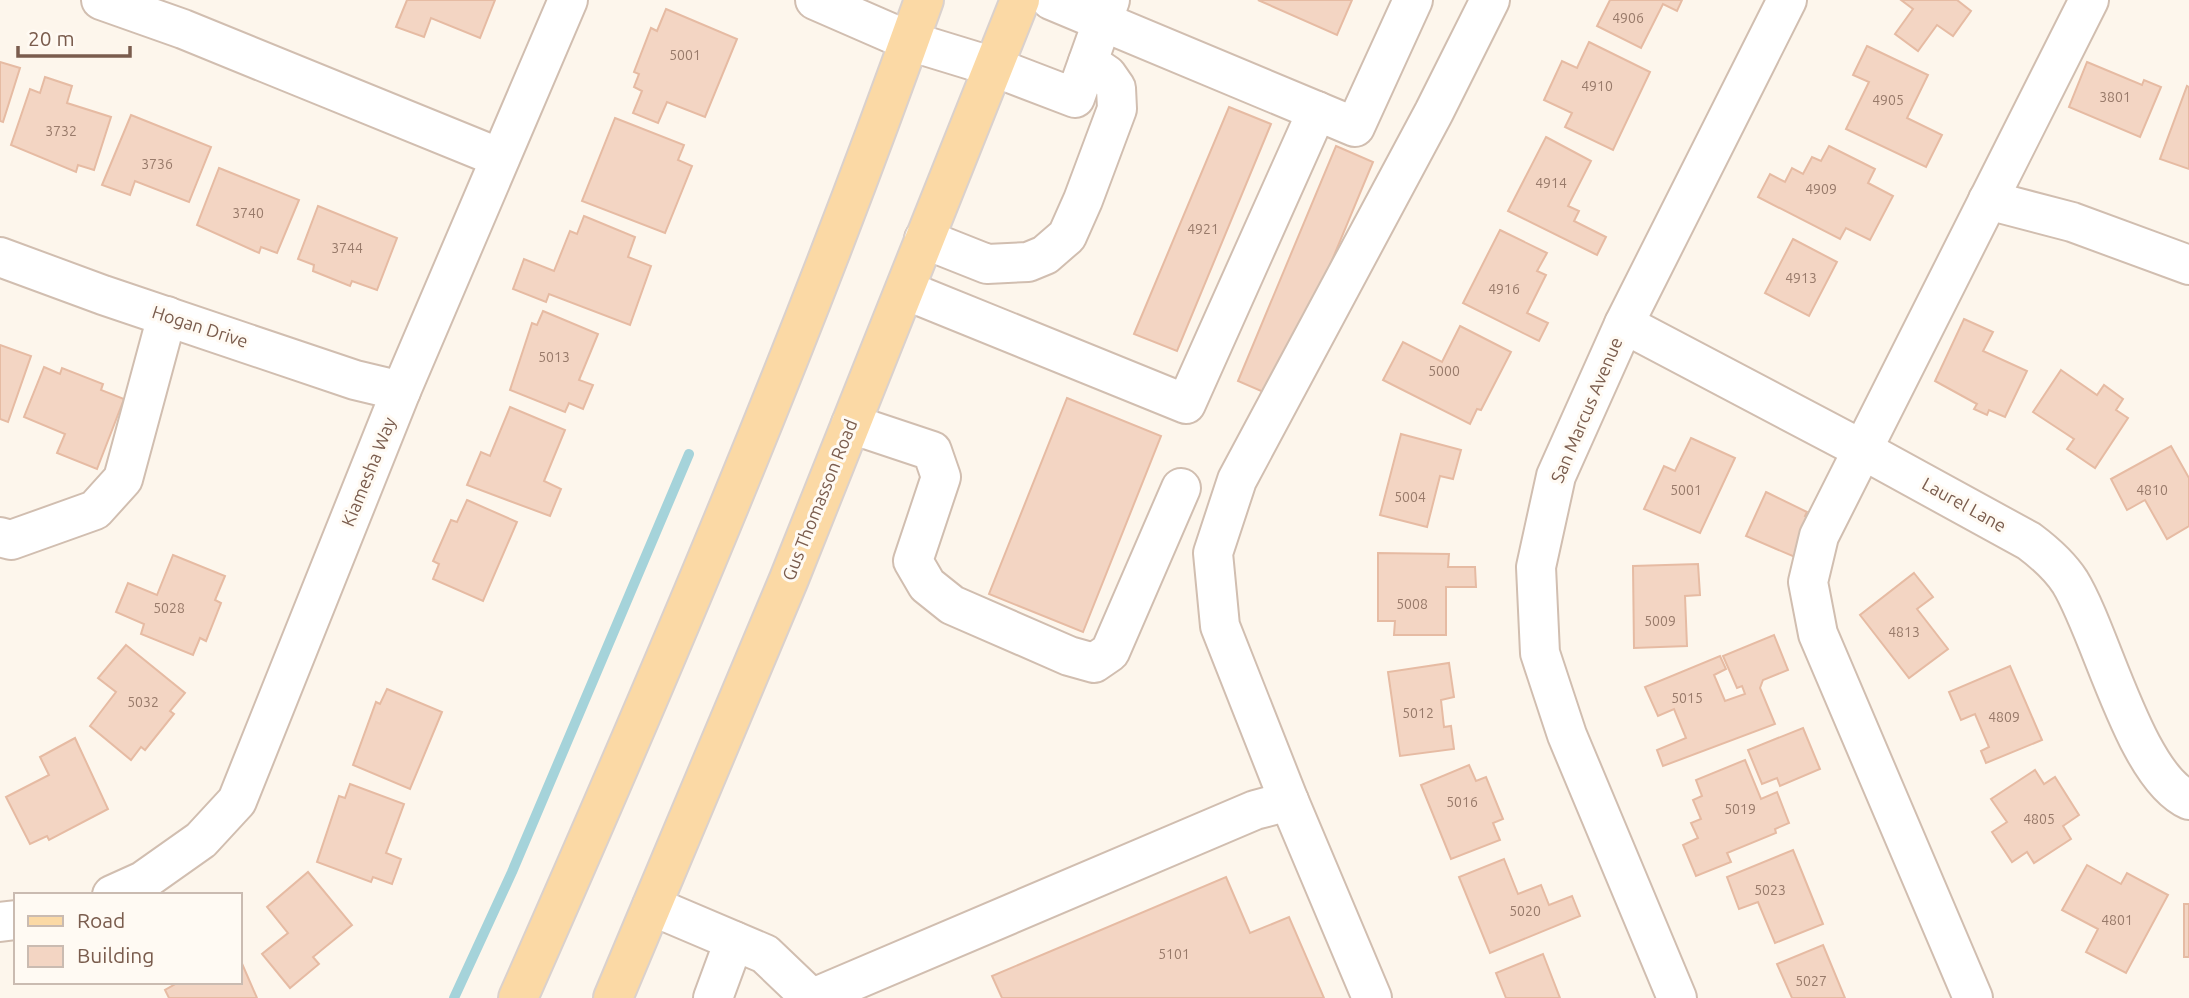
<svg xmlns="http://www.w3.org/2000/svg" width="2189" height="998" font-family="Ubuntu,sans-serif">
  <style>
    .lines { fill: none; stroke-linecap: round; stroke-linejoin: round }
    .stream { stroke: #a5d3da; stroke-width: 10 }
    .building { fill: #f3d5c3; stroke: #e6bba3; stroke-width: 2 }
    .minor-casing { stroke: #d1beb0; stroke-width: 42 }
    .major-casing { stroke: #dad1cd; stroke-width: 42 }
    .minor { stroke: #fff; stroke-width: 38 }
    .major { stroke: #fbd9a5; stroke-width: 38 }
    .labels { text-anchor: middle; stroke-width: 6; stroke-linejoin: round; paint-order: stroke }
    .number-label { font-size: 14px; fill: #987a6a }
    .street-label { font-size: 18px; fill: #7a5c4d; stroke: #fffaf3 }
  </style>
  <rect width="100%" height="100%" fill="#fdf6ec"/>
  <g class="lines">
    <path class="stream" d="M 454,998 L 512,872 L 689,454"/>
  </g>
  <g class="building">
    <path d="M 407,0 L 495,0 L 480,38 L 431,18 L 424,37 L 396,27 Z"/>
    <path d="M 1258,0 L 1352,0 L 1337,35 Z"/>
    <path d="M 1610,0 L 1682,0 L 1677,11 L 1663,4 L 1641,48 L 1597,26 Z"/>
    <path d="M 1901,0 L 1957,0 L 1971,11 L 1953,36 L 1937,25 L 1918,51 L 1895,34 L 1913,9 Z"/>
    <path d="M 666,9 L 737,39 L 705,117 L 667,102 L 658,123 L 633,113 L 642,91 L 634,87 L 639,74 L 634,72 L 651,28 L 657,31 Z"/>
    <path d="M 1589,42 L 1650,72 L 1613,150 L 1565,127 L 1572,113 L 1544,100 L 1562,61 L 1577,68 Z"/>
    <path d="M 1867,46 L 1928,75 L 1907,118 L 1942,135 L 1926,167 L 1846,129 L 1869,82 L 1853,75 Z"/>
    <path d="M 0,62 L 20,68 L 3,122 L 0,121 Z"/>
    <path d="M 2087,62 L 2142,85 L 2144,80 L 2161,87 L 2140,137 L 2069,107 Z"/>
    <path d="M 45,77 L 72,86 L 67,103 L 111,117 L 94,170 L 78,165 L 76,172 L 11,145 L 30,89 L 40,93 Z"/>
    <path d="M 2187,86 L 2189,87 L 2189,169 L 2160,159 Z"/>
    <path d="M 1229,107 L 1271,124 L 1177,351 L 1134,334 Z"/>
    <path d="M 131,115 L 211,147 L 189,202 L 135,181 L 130,195 L 102,185 Z"/>
    <path d="M 615,118 L 684,145 L 678,160 L 692,166 L 665,233 L 582,201 Z"/>
    <path d="M 1546,137 L 1591,161 L 1568,206 L 1579,211 L 1574,221 L 1606,237 L 1597,255 L 1508,211 Z"/>
    <path d="M 1336,146 L 1373,162 L 1275,397 L 1238,381 Z"/>
    <path d="M 1829,146 L 1875,169 L 1868,183 L 1893,196 L 1870,240 L 1846,228 L 1840,239 L 1758,197 L 1770,174 L 1785,182 L 1792,168 L 1803,174 L 1812,157 L 1821,161 Z"/>
    <path d="M 219,168 L 299,200 L 277,253 L 261,247 L 259,253 L 197,225 Z"/>
    <path d="M 318,206 L 397,238 L 377,290 L 352,281 L 350,286 L 313,271 L 314,265 L 298,259 Z"/>
    <path d="M 584,216 L 635,237 L 628,257 L 651,266 L 630,325 L 549,294 L 546,302 L 513,289 L 524,259 L 554,271 L 570,231 L 577,234 Z"/>
    <path d="M 1500,230 L 1547,253 L 1537,271 L 1546,275 L 1527,313 L 1548,323 L 1539,341 L 1463,303 Z"/>
    <path d="M 1793,239 L 1837,262 L 1809,316 L 1765,293 Z"/>
    <path d="M 543,311 L 598,334 L 579,380 L 593,385 L 583,409 L 569,403 L 565,412 L 510,390 L 532,323 L 537,325 Z"/>
    <path d="M 1964,319 L 1993,332 L 1983,351 L 2027,371 L 2005,417 L 1989,410 L 1987,415 L 1974,409 L 1977,404 L 1935,381 Z"/>
    <path d="M 1460,326 L 1511,352 L 1481,410 L 1477,409 L 1470,424 L 1383,380 L 1403,342 L 1442,362 Z"/>
    <path d="M 0,345 L 31,356 L 8,422 L 0,419 Z"/>
    <path d="M 44,367 L 60,374 L 62,368 L 103,384 L 101,390 L 124,399 L 97,469 L 57,453 L 65,434 L 24,417 Z"/>
    <path d="M 2061,370 L 2097,395 L 2104,385 L 2123,399 L 2116,410 L 2128,418 L 2095,468 L 2067,449 L 2074,439 L 2033,412 Z"/>
    <path d="M 1067,398 L 1161,436 L 1083,632 L 989,594 Z"/>
    <path d="M 510,407 L 565,430 L 544,481 L 561,489 L 550,516 L 467,485 L 481,452 L 490,456 Z"/>
    <path d="M 1401,434 L 1461,450 L 1453,479 L 1440,476 L 1427,527 L 1380,515 Z"/>
    <path d="M 1691,438 L 1735,458 L 1700,533 L 1644,509 L 1664,466 L 1675,471 Z"/>
    <path d="M 2171,446 L 2189,478 L 2189,526 L 2167,539 L 2145,500 L 2127,510 L 2111,479 Z"/>
    <path d="M 1766,492 L 1807,512 L 1805,516 L 1813,520 L 1795,557 L 1746,536 Z"/>
    <path d="M 467,500 L 517,522 L 483,601 L 433,579 L 439,564 L 433,561 L 451,520 L 457,522 Z"/>
    <path d="M 1378,553 L 1449,554 L 1448,567 L 1475,567 L 1476,587 L 1446,587 L 1446,635 L 1394,635 L 1395,621 L 1378,621 Z"/>
    <path d="M 173,555 L 225,576 L 215,600 L 221,603 L 206,641 L 200,638 L 193,655 L 141,634 L 144,624 L 116,612 L 128,583 L 157,595 Z"/>
    <path d="M 1698,564 L 1700,595 L 1685,596 L 1687,646 L 1634,648 L 1633,566 Z"/>
    <path d="M 1914,573 L 1933,597 L 1917,609 L 1948,649 L 1909,678 L 1860,615 Z"/>
    <path d="M 1774,635 L 1788,670 L 1763,680 L 1760,688 L 1775,724 L 1663,766 L 1657,750 L 1686,738 L 1674,709 L 1658,716 L 1645,687 L 1720,656 L 1726,669 L 1714,675 L 1725,701 L 1745,694 L 1742,686 L 1737,688 L 1723,656 Z"/>
    <path d="M 126,645 L 185,693 L 170,711 L 174,714 L 145,750 L 141,747 L 131,760 L 90,726 L 116,692 L 98,678 Z"/>
    <path d="M 1449,663 L 1454,697 L 1441,700 L 1444,727 L 1451,726 L 1454,749 L 1400,756 L 1388,672 Z"/>
    <path d="M 2010,666 L 2042,740 L 1986,763 L 1981,751 L 1989,747 L 1975,714 L 1961,720 L 1949,692 Z"/>
    <path d="M 387,689 L 442,712 L 410,789 L 353,765 L 376,702 L 380,704 Z"/>
    <path d="M 1803,728 L 1820,769 L 1780,786 L 1777,778 L 1762,784 L 1748,750 Z"/>
    <path d="M 75,738 L 108,809 L 49,840 L 47,836 L 30,844 L 6,797 L 49,775 L 40,757 Z"/>
    <path d="M 1745,760 L 1761,799 L 1777,792 L 1789,823 L 1775,829 L 1776,833 L 1727,853 L 1731,862 L 1696,876 L 1683,845 L 1698,838 L 1691,823 L 1701,819 L 1693,800 L 1702,796 L 1696,780 Z"/>
    <path d="M 1469,765 L 1476,781 L 1486,777 L 1503,819 L 1493,823 L 1500,840 L 1451,859 L 1421,785 Z"/>
    <path d="M 2035,770 L 2044,784 L 2055,777 L 2079,815 L 2063,826 L 2071,839 L 2034,863 L 2027,852 L 2012,862 L 1992,832 L 2007,822 L 1991,799 Z"/>
    <path d="M 350,784 L 404,804 L 386,853 L 401,859 L 392,884 L 373,877 L 371,882 L 317,862 L 339,796 L 345,798 Z"/>
    <path d="M 1793,850 L 1823,924 L 1775,943 L 1758,902 L 1739,909 L 1727,877 Z"/>
    <path d="M 1504,859 L 1518,894 L 1541,885 L 1549,905 L 1572,896 L 1580,916 L 1490,953 L 1459,877 Z"/>
    <path d="M 2087,865 L 2121,884 L 2127,873 L 2168,895 L 2126,973 L 2086,952 L 2098,929 L 2062,910 Z"/>
    <path d="M 308,872 L 352,925 L 313,957 L 319,964 L 290,988 L 262,954 L 288,933 L 267,907 Z"/>
    <path d="M 1226,877 L 1250,933 L 1289,917 L 1324,998 L 1002,998 L 992,976 Z"/>
    <rect x="2184" y="904" width="5" height="53"/>
    <path d="M 1823,945 L 1845,998 L 1792,998 L 1777,964 Z"/>
    <path d="M 1543,954 L 1560,998 L 1506,998 L 1496,973 Z"/>
    <path d="M 240,959 L 257,998 L 169,998 L 165,990 L 179,982 L 240,982 Z"/>
  </g>
  <g class="lines">
    <g class="minor-casing">
      <g id="minor">
        <path d="M 101,0 L 183,29 L 500,158"/>
        <path d="M 815,0 L 909,41 L 994,67 L 1075,98 L 1110,0"/>
        <path d="M 1051,0 L 1355,127 L 1413,0"/>
        <path d="M 1988,200 L 2072,222 L 2189,265"/>
        <path d="M 924,239 L 987,264 L 1028,262 L 1045,255 L 1067,236 L 1083,200 L 1117,109 L 1116,88 L 1107,75 L 1088,62"/>
        <path d="M 0,257 L 103,295 L 355,380 L 401,391"/>
        <path d="M 905,290 L 1186,404 L 1317,111"/>
        <path d="M 1624,324 L 1863,450 L 2029,541 C 2045,553 2059,565 2070,582 C 2102,634 2135,776 2189,800"/>
        <path d="M 851,424 L 932,451 L 941,477 L 913,561 L 927,585 L 952,605 L 1069,656 L 1094,663 L 1110,652 L 1181,488"/>
        <path d="M 0,537 L 11,540 L 95,510 L 123,479 L 167,316"/>
        <path d="M 112,895 L 143,881 L 201,840 L 237,801 L 401,391 L 568,0"/>
        <path d="M 652,906 L 765,954 L 811,998"/>
        <path d="M 0,922 L 16,920"/>
        <path d="M 713,998 L 734,941"/>
        <path d="M 813,998 L 1255,810 L 1289,801"/>
        <path d="M 1372,998 L 1289,801 L 1220,626 L 1213,553 L 1237,480 L 1434,112 L 1490,0"/>
        <path d="M 1677,998 L 1567,735 L 1540,653 L 1536,567 L 1556,476 L 1624,324 L 1787,0"/>
        <path d="M 1973,998 L 1818,634 L 1808,582 L 1819,536 L 2089,0"/>
      </g>
    </g>
    <g class="major-casing">
      <g id="major">
        <path d="M 518,998 C 663,670 804,338 924,0"/>
        <path d="M 613,998 L 789,579 L 1020,0"/>
      </g>
    </g>
    <use href="#minor" class="minor"/>
    <use href="#major" class="major"/>
  </g>
  <g class="labels">
    <g class="number-label">
      <text x="1628" y="23">4906</text>
      <text x="685" y="60">5001</text>
      <text x="1597" y="91">4910</text>
      <text x="2115" y="102">3801</text>
      <text x="1888" y="105">4905</text>
      <text x="61" y="136">3732</text>
      <text x="157" y="169">3736</text>
      <text x="1551" y="188">4914</text>
      <text x="1821" y="194">4909</text>
      <text x="248" y="218">3740</text>
      <text x="1203" y="234">4921</text>
      <text x="347" y="253">3744</text>
      <text x="1801" y="283">4913</text>
      <text x="1504" y="294">4916</text>
      <text x="554" y="362">5013</text>
      <text x="1444" y="376">5000</text>
      <text x="1686" y="495">5001</text>
      <text x="2152" y="495">4810</text>
      <text x="1410" y="502">5004</text>
      <text x="1412" y="609">5008</text>
      <text x="169" y="613">5028</text>
      <text x="1660" y="626">5009</text>
      <text x="1904" y="637">4813</text>
      <text x="1687" y="703">5015</text>
      <text x="143" y="707">5032</text>
      <text x="1418" y="718">5012</text>
      <text x="2004" y="722">4809</text>
      <text x="1462" y="807">5016</text>
      <text x="1740" y="814">5019</text>
      <text x="2039" y="824">4805</text>
      <text x="1770" y="895">5023</text>
      <text x="1525" y="916">5020</text>
      <text x="2117" y="925">4801</text>
      <text x="1174" y="959">5101</text>
      <text x="1811" y="986">5027</text>
    </g>
    <g class="street-label">
      <text transform="translate(200 327) rotate(18)" y="6">Hogan Drive</text>
      <text transform="translate(1587 410) rotate(-67)" y="6">San Marcus Avenue</text>
      <text transform="translate(369 472) rotate(-68)" y="6">Kiamesha Way</text>
      <text transform="translate(820 500) rotate(-68)" y="6">Gus Thomasson Road</text>
      <text transform="translate(1964 505) rotate(29)" y="6">Laurel Lane</text>
    </g>
  </g>
  <rect x="14" y="893" width="228" height="91" fill="#fffaf3" stroke="#cabbb1" stroke-width="2"/>
  <rect x="28" y="916" width="35" height="10" fill="#fbd9a5" stroke="#cabbb1" stroke-width="2"/>
  <text x="77" y="928" font-size="21" fill="#7a5c4d">Road</text>
  <rect x="28" y="946" width="35" height="21" fill="#f3d5c3" stroke="#cabbb1" stroke-width="2"/>
  <text x="77" y="963" font-size="21" fill="#7a5c4d">Building</text>
  <path d="M18 46v10h112v-10" fill="none" stroke="#7a5c4d" stroke-width="3.5"/>
  <text x="28" y="46" font-size="21" fill="#7a5c4d" stroke="#fffaf3" stroke-width="5" paint-order="stroke">20 m</text>
</svg>
